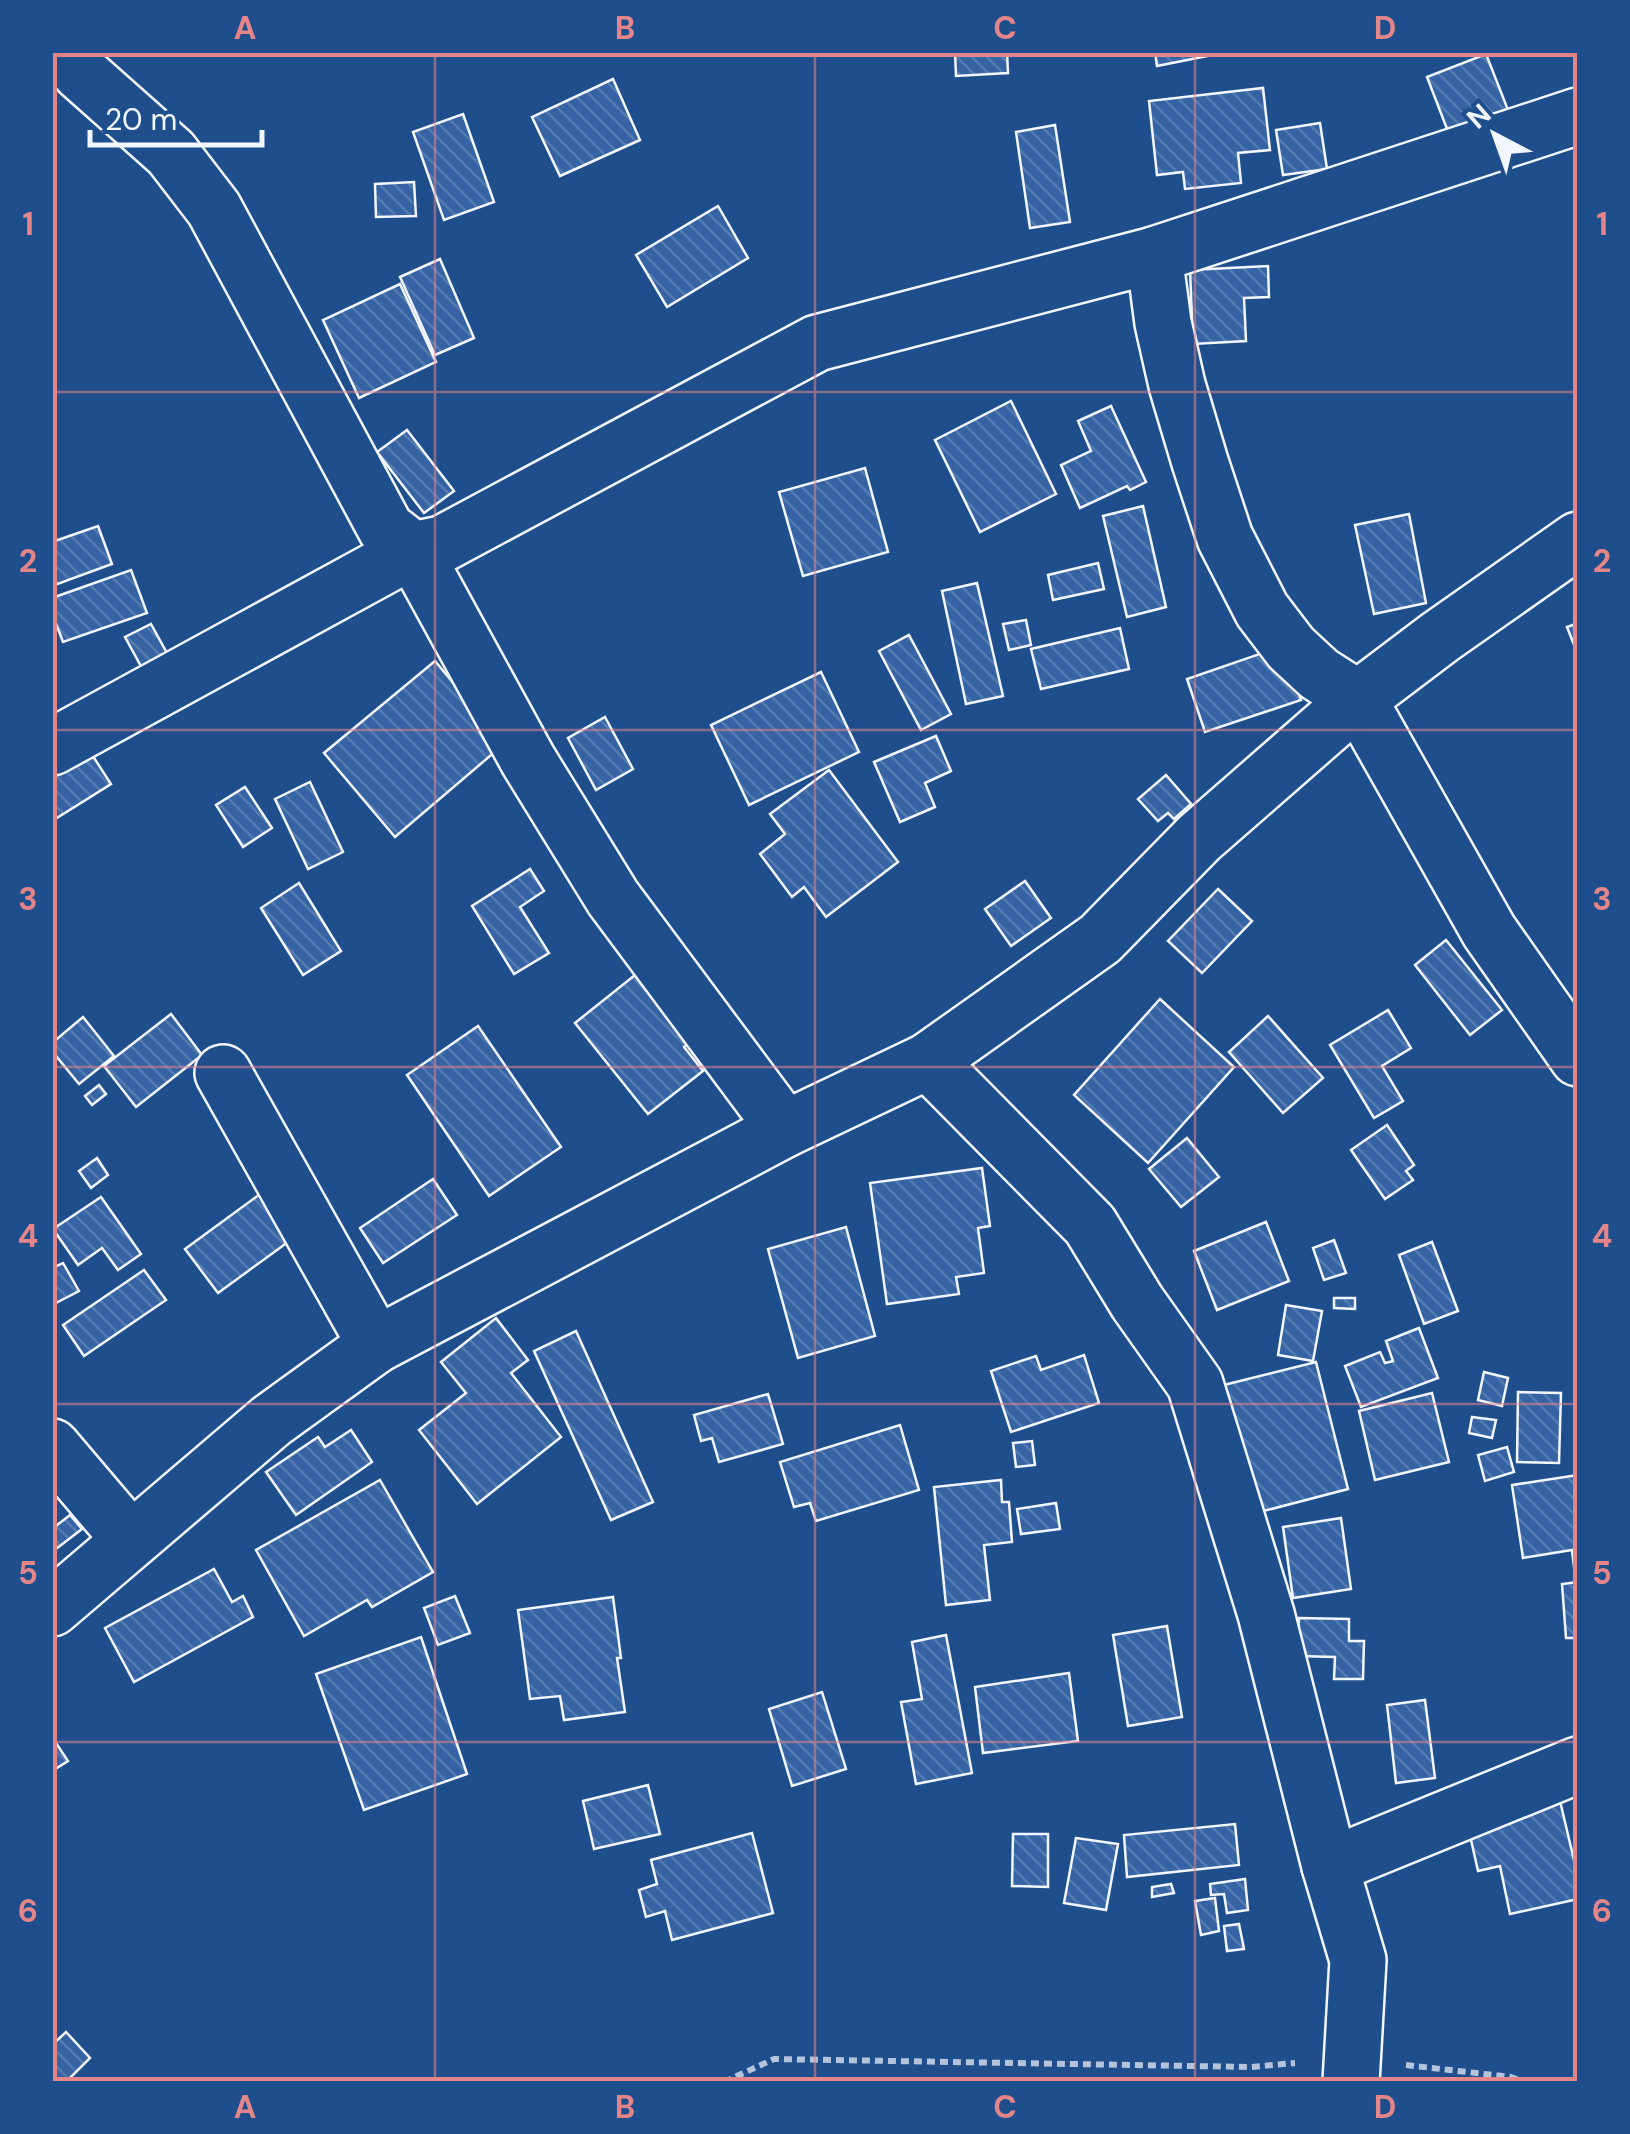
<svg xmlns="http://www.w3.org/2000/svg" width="1630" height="2134" font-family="'DM Sans',sans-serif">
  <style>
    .building { fill: url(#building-back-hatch); stroke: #f2f6ff; stroke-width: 2.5 }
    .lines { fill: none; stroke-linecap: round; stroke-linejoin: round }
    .minor-casing { stroke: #f2f6ff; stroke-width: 60 }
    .path { stroke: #b3c4dc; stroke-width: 6; stroke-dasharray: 8 5; stroke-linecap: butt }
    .minor { stroke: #1f4e8c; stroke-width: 55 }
    .grid { fill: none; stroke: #e38589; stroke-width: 2.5; stroke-opacity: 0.55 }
    .neatline { fill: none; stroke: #e38589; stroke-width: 4 }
    .grid-label { font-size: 32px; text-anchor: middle; font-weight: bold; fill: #e38589 }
  </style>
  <defs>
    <pattern id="building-back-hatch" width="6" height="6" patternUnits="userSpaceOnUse" patternTransform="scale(2.5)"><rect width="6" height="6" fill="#3563a3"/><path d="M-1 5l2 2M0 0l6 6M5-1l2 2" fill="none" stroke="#537ab1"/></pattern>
  </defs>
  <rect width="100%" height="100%" fill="#1f4e8c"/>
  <g class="building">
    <path d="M 955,52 L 1007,52 L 1008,73 L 956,76 Z"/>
    <path d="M 1155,52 L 1216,52 L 1217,54 L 1157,66 Z"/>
    <path d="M 1486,54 L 1508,110 L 1449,134 L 1427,77 Z"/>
    <path d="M 613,79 L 640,140 L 560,176 L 532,117 Z"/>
    <path d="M 1263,88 L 1270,150 L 1238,153 L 1241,183 L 1185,189 L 1183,172 L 1157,175 L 1149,101 Z"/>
    <path d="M 463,114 L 494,202 L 444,220 L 413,132 Z"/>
    <path d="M 1320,123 L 1327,169 L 1283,175 L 1276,130 Z"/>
    <path d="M 1055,125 L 1070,222 L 1030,228 L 1016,132 Z"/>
    <path d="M 414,182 L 416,216 L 376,217 L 375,184 Z"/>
    <path d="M 718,206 L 748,258 L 667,307 L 636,255 Z"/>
    <path d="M 440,259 L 474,338 L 435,355 L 400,277 Z"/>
    <path d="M 1268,266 L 1269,297 L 1244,298 L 1246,341 L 1193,344 L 1190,270 Z"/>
    <path d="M 400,284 L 436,362 L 359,398 L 323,320 Z"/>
    <path d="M 1011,401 L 1056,494 L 980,532 L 935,440 Z"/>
    <path d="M 1111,406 L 1146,482 L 1130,490 L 1127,486 L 1080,508 L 1061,465 L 1091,451 L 1078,421 Z"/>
    <path d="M 407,430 L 454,491 L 424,513 L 377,452 Z"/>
    <path d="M 865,468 L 888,552 L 803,576 L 779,492 Z"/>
    <path d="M 1143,506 L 1166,607 L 1127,617 L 1103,516 Z"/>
    <path d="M 1409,514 L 1426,603 L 1374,614 L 1355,525 Z"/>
    <path d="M 98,526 L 112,564 L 52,586 L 52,542 Z"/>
    <path d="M 1098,563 L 1104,589 L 1053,600 L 1048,575 Z"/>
    <path d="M 131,570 L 147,613 L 63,642 L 52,613 L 52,598 Z"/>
    <path d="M 977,583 L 1003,696 L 966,704 L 942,591 Z"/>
    <path d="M 1026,620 L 1031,645 L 1009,650 L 1003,624 Z"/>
    <path d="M 1578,623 L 1578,655 L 1567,627 Z"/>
    <path d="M 151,624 L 168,655 L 142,668 L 125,637 Z"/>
    <path d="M 1120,628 L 1129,669 L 1041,689 L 1031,649 Z"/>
    <path d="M 909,635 L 951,714 L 921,730 L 879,651 Z"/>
    <path d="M 1283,646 L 1301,700 L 1205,732 L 1187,679 Z"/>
    <path d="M 435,661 L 504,744 L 395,837 L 324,753 Z"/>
    <path d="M 821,672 L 859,752 L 749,805 L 711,725 Z"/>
    <path d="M 605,717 L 633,769 L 596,790 L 568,738 Z"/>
    <path d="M 936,736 L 951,771 L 925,783 L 935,807 L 900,822 L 874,762 Z"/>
    <path d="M 85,744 L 111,784 L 52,821 L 52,765 Z"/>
    <path d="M 829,770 L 898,862 L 826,917 L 804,887 L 792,897 L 760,854 L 785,834 L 770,814 Z"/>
    <path d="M 1166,775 L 1191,804 L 1174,819 L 1168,813 L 1158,821 L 1138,799 Z"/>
    <path d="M 310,782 L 343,852 L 308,869 L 275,799 Z"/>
    <path d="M 245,787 L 272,828 L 243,847 L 216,805 Z"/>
    <path d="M 530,869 L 544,891 L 520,907 L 549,953 L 514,974 L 472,906 Z"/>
    <path d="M 1025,881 L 1051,918 L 1011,946 L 985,909 Z"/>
    <path d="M 299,883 L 341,951 L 303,975 L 261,908 Z"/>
    <path d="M 1218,889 L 1252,921 L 1202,973 L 1168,941 Z"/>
    <path d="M 1446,940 L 1502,1010 L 1470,1035 L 1415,965 Z"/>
    <path d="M 645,967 L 699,1036 L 684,1047 L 703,1071 L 648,1114 L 575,1023 Z"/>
    <path d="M 1160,999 L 1234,1067 L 1148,1163 L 1074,1095 Z"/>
    <path d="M 1388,1010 L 1411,1048 L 1382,1066 L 1403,1101 L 1374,1118 L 1330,1045 Z"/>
    <path d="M 171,1014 L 202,1055 L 136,1107 L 104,1066 Z"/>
    <path d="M 1268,1016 L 1323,1078 L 1283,1113 L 1229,1052 Z"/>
    <path d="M 83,1017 L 114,1056 L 79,1084 L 52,1051 L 52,1043 Z"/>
    <path d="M 478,1026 L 561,1147 L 489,1196 L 407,1075 Z"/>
    <path d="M 99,1085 L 106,1094 L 92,1105 L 85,1096 Z"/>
    <path d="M 1387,1125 L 1414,1165 L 1406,1171 L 1413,1180 L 1385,1199 L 1351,1150 Z"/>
    <path d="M 1187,1138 L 1219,1177 L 1181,1207 L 1149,1169 Z"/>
    <path d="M 97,1158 L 108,1175 L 91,1188 L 79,1171 Z"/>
    <path d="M 982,1168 L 990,1226 L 978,1228 L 984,1273 L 956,1277 L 959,1294 L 887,1304 L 870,1183 Z"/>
    <path d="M 433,1179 L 457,1215 L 383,1263 L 360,1228 Z"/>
    <path d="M 267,1189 L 299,1234 L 218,1293 L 185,1249 Z"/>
    <path d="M 101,1197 L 141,1254 L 118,1270 L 102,1248 L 78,1265 L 53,1229 Z"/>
    <path d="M 1266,1222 L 1289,1281 L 1217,1310 L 1194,1251 Z"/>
    <path d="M 846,1227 L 875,1336 L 798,1358 L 768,1249 Z"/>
    <path d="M 1334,1240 L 1346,1273 L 1324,1280 L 1313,1248 Z"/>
    <path d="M 1432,1242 L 1458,1311 L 1424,1324 L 1399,1255 Z"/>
    <path d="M 63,1263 L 79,1291 L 52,1305 L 52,1268 Z"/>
    <path d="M 144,1270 L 166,1300 L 84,1356 L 63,1325 Z"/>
    <path d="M 1334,1298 L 1355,1298 L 1355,1309 L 1334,1308 Z"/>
    <path d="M 1286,1305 L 1322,1311 L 1313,1361 L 1278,1355 Z"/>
    <path d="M 496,1318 L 528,1360 L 511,1373 L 561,1437 L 477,1504 L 419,1430 L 466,1393 L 441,1362 Z"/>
    <path d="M 1419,1328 L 1438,1378 L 1361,1407 L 1345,1366 L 1380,1352 L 1385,1363 L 1393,1361 L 1386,1341 Z"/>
    <path d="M 576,1331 L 653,1502 L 611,1520 L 534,1351 Z"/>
    <path d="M 1084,1355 L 1099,1403 L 1011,1432 L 991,1371 L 1036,1356 L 1041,1370 Z"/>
    <path d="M 1316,1362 L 1348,1489 L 1256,1513 L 1224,1385 Z"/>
    <path d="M 1484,1372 L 1508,1378 L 1502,1406 L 1478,1400 Z"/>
    <path d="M 1518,1392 L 1561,1393 L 1559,1463 L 1517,1462 Z"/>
    <path d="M 1432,1393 L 1449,1462 L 1375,1480 L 1359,1411 Z"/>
    <path d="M 768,1394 L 783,1444 L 719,1462 L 712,1438 L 701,1441 L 694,1415 Z"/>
    <path d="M 1472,1417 L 1496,1420 L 1492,1438 L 1469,1433 Z"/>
    <path d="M 900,1425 L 919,1490 L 816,1521 L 810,1503 L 794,1507 L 780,1462 Z"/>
    <path d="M 351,1430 L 372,1462 L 296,1515 L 266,1472 L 318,1437 L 325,1447 Z"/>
    <path d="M 1032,1441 L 1035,1465 L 1016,1467 L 1013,1443 Z"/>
    <path d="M 1507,1447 L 1514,1472 L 1485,1481 L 1478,1455 Z"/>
    <path d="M 1578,1475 L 1578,1574 L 1575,1575 L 1572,1550 L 1523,1558 L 1512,1485 Z"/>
    <path d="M 380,1480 L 433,1572 L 372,1607 L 367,1600 L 304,1636 L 256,1550 Z"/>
    <path d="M 1001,1480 L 1002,1502 L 1009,1502 L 1012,1542 L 984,1545 L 990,1600 L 946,1605 L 934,1487 Z"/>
    <path d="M 1056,1503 L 1060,1529 L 1021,1534 L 1017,1509 Z"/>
    <path d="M 70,1515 L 82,1529 L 52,1552 L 52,1529 Z"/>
    <path d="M 1341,1518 L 1351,1589 L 1293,1598 L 1283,1527 Z"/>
    <path d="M 214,1569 L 232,1602 L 243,1596 L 253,1617 L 134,1682 L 105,1628 Z"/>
    <path d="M 1578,1582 L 1578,1638 L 1566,1638 L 1562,1584 Z"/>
    <path d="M 455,1596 L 470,1633 L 438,1645 L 424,1608 Z"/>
    <path d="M 613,1597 L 621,1658 L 617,1658 L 625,1712 L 564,1720 L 560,1696 L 530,1699 L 518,1610 Z"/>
    <path d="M 1299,1618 L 1349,1619 L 1349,1641 L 1364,1641 L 1363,1679 L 1334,1679 L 1335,1657 L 1297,1656 Z"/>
    <path d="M 1167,1626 L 1182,1717 L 1128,1726 L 1113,1635 Z"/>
    <path d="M 946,1635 L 972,1773 L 916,1784 L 901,1702 L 922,1699 L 912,1642 Z"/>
    <path d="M 421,1637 L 467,1774 L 364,1810 L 316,1674 Z"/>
    <path d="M 1069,1673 L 1078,1741 L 983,1753 L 975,1687 Z"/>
    <path d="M 822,1692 L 846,1769 L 792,1786 L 769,1709 Z"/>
    <path d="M 1425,1700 L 1435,1778 L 1396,1783 L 1387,1705 Z"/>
    <path d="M 52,1737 L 68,1761 L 52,1771 Z"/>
    <path d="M 648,1785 L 660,1834 L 594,1849 L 583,1801 Z"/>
    <path d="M 1560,1801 L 1578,1877 L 1578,1899 L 1510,1914 L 1500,1866 L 1478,1871 L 1467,1822 Z"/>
    <path d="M 1235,1824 L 1239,1865 L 1127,1877 L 1124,1835 Z"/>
    <path d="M 752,1833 L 773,1913 L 672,1940 L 665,1911 L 646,1917 L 639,1890 L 657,1884 L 651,1860 Z"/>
    <path d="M 1013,1834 L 1048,1834 L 1048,1887 L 1012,1886 Z"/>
    <path d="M 1076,1838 L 1118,1844 L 1106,1910 L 1064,1903 Z"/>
    <path d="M 1245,1879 L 1248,1910 L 1227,1913 L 1224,1894 L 1211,1895 L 1210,1884 Z"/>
    <path d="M 1171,1884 L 1174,1893 L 1152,1897 L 1152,1887 Z"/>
    <path d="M 1215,1898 L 1219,1931 L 1201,1935 L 1195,1901 Z"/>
    <path d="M 1239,1924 L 1244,1949 L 1227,1951 L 1224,1926 Z"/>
    <path d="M 66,2032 L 90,2058 L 66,2082 L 52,2082 L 52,2045 Z"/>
  </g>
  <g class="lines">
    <g class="minor-casing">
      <g id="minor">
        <path d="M 62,52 L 81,73 L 171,153 L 214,209 L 386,529 L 413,550 L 442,544 L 817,343 L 1154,255 L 1163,323 L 1177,385 L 1200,462 L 1225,538 L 1262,610 L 1291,648 L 1319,674 L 1358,699 L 1489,931 L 1578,1058"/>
        <path d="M 1154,255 L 1578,116"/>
        <path d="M 52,747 L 413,550 L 528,760 L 613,898 L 785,1129"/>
        <path d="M 928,1061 L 1090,1225 L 1137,1302 L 1195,1384 L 1266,1614 L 1330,1866 L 1358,1960 L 1351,2082"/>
        <path d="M 223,1073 L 376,1345"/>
        <path d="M 52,1447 L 131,1540"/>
        <path d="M 52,1608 L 271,1421 L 376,1345 L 785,1129 L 928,1061 L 1100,939 L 1199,838 L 1358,699 L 1440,637 L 1578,540"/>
        <path d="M 1330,1866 L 1578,1765"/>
      </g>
    </g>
    <g class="path">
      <path d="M 1406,2065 L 1511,2077 L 1524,2082"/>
      <path d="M 724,2082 L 774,2059 L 1251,2067 L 1295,2063"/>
    </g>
    <use href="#minor" class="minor"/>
  </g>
  <path class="grid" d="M 435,52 L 435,2082M 815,52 L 815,2082M 1195,52 L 1195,2082M 52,392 L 1578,392M 52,730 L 1578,730M 52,1067 L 1578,1067M 52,1404 L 1578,1404M 52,1742 L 1578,1742"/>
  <rect width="1630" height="2134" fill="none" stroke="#1f4e8c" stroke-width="110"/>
  <g transform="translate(1495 135) rotate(319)" stroke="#1f4e8c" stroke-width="8" paint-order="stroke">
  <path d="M0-8L18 38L0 25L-18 38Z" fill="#f2f6ff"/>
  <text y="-15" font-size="28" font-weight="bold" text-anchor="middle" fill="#f2f6ff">N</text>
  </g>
  <path d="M90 130v15h172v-15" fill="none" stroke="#f2f6ff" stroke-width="5"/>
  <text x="105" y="130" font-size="30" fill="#f2f6ff" stroke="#1f4e8c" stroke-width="8" paint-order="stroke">20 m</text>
  <rect x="55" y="55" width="1520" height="2024" class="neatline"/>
  <g class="grid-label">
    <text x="245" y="39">A</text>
    <text x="625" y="39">B</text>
    <text x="1005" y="39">C</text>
    <text x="1385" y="39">D</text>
    <text x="28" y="235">1</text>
    <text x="1602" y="235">1</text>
    <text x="28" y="572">2</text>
    <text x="1602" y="572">2</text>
    <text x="28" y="910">3</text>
    <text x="1602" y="910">3</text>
    <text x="28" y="1247">4</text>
    <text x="1602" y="1247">4</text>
    <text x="28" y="1584">5</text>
    <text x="1602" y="1584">5</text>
    <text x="28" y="1922">6</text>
    <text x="1602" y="1922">6</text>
    <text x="245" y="2118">A</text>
    <text x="625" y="2118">B</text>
    <text x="1005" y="2118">C</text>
    <text x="1385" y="2118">D</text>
  </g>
</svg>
